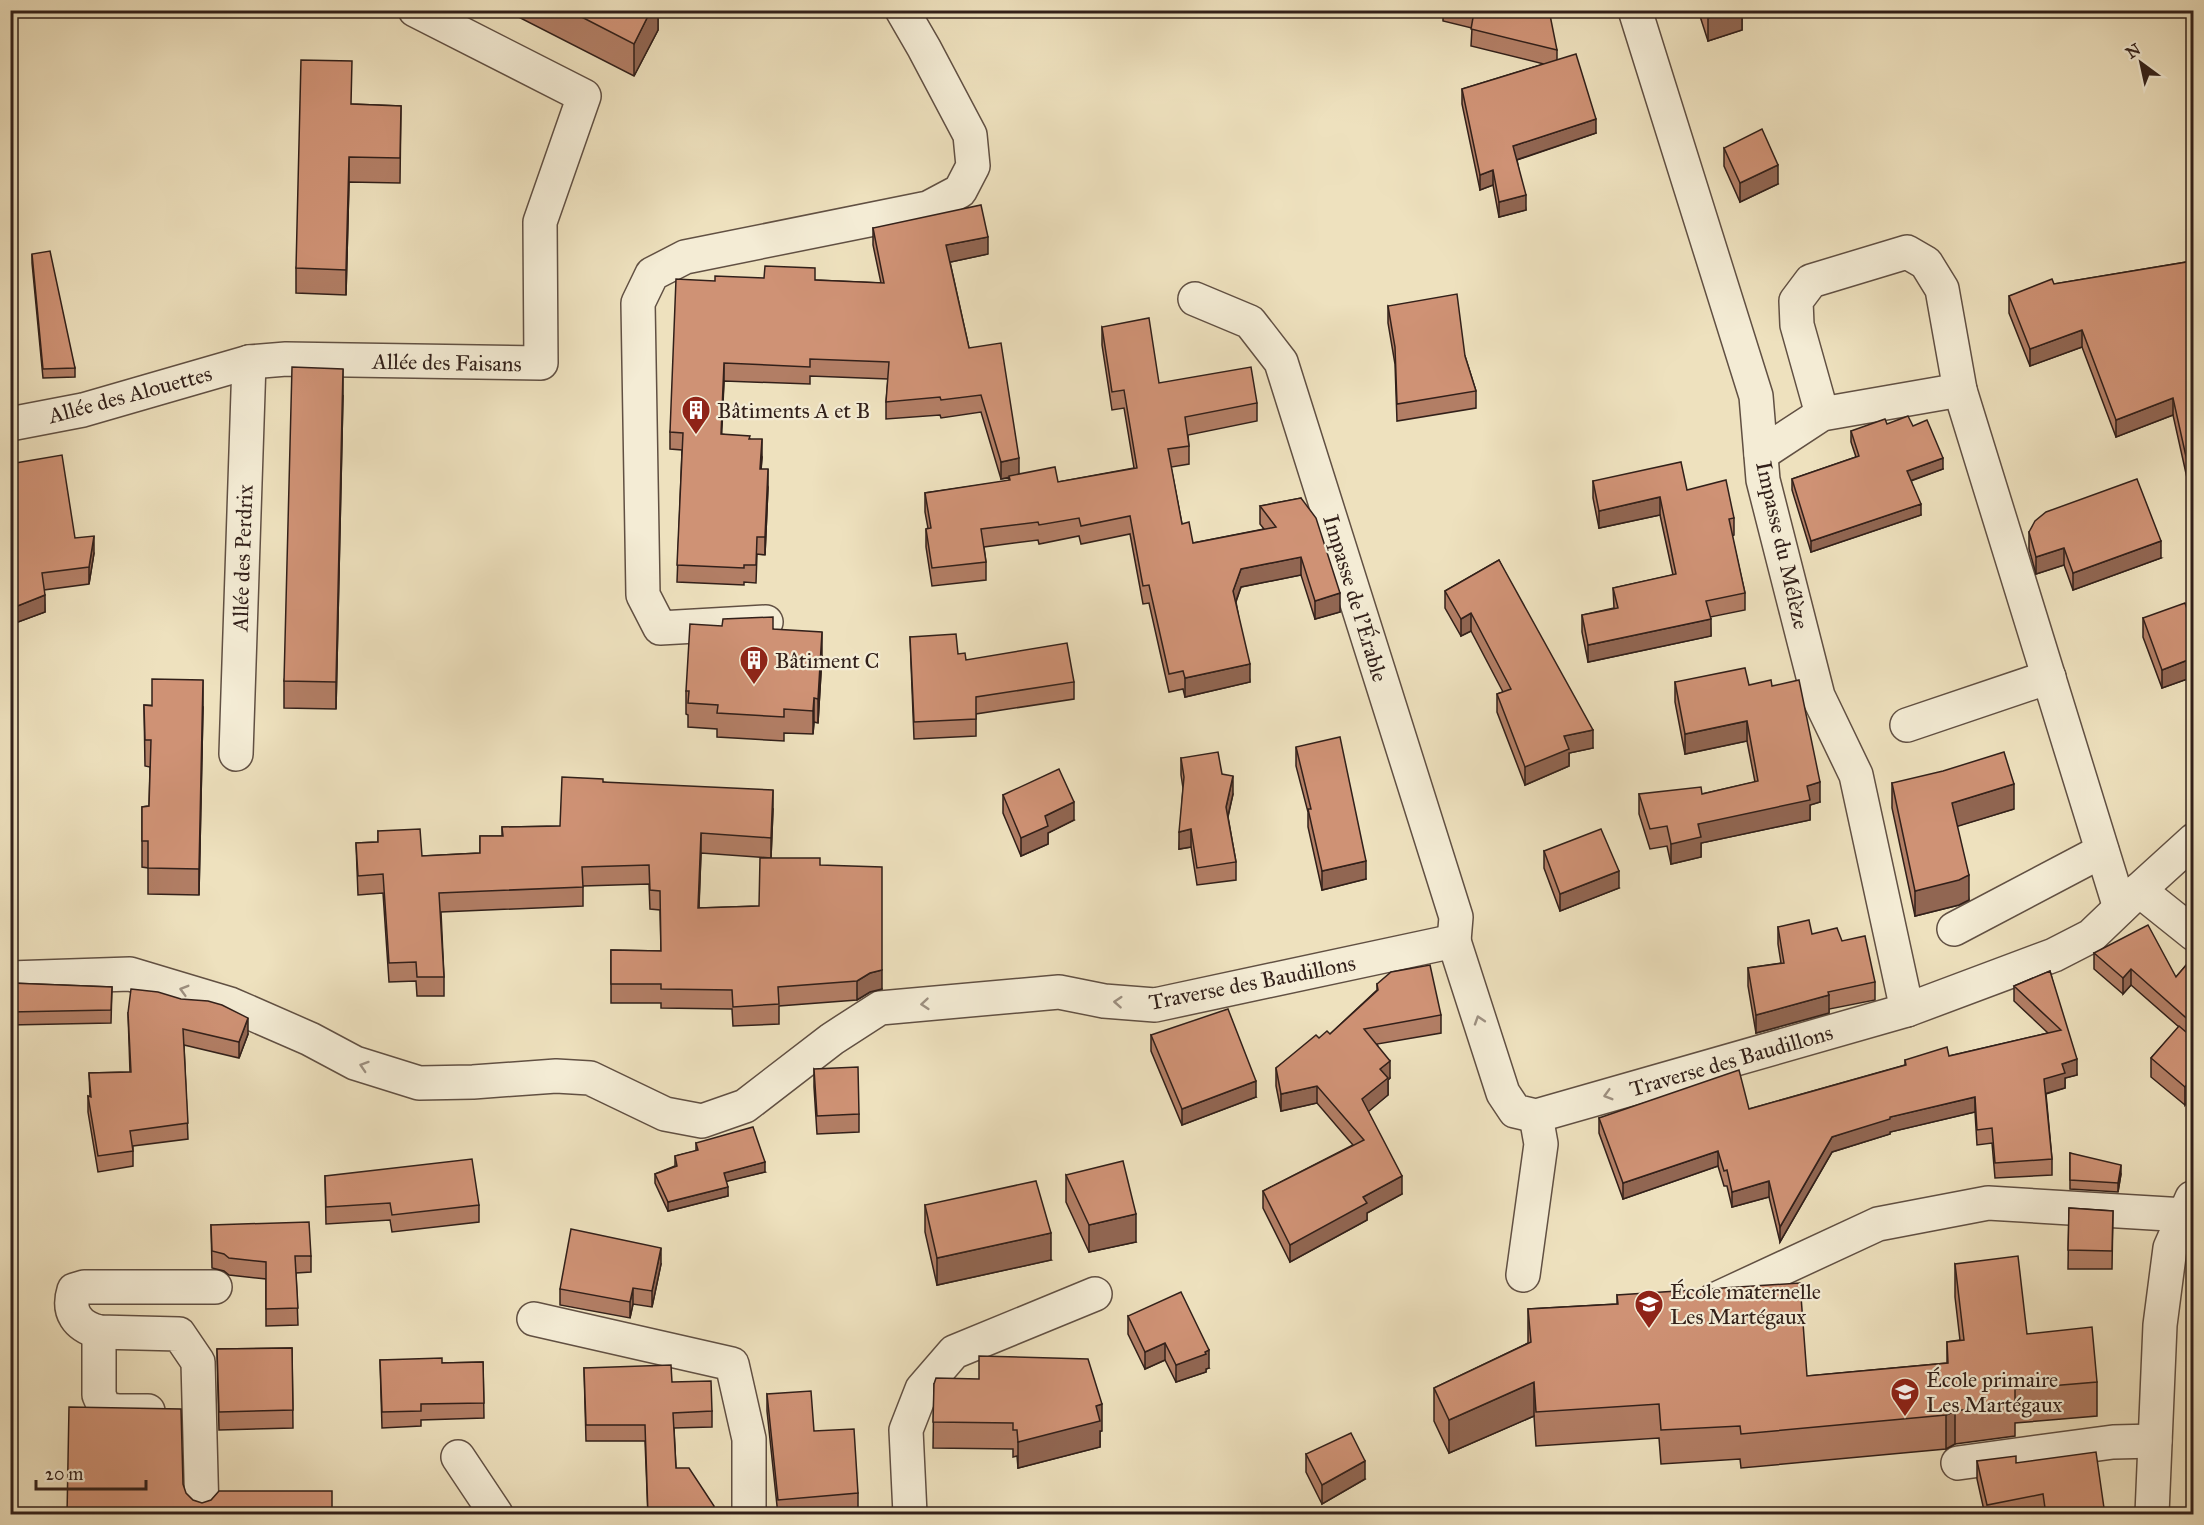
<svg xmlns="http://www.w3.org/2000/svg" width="2204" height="1525" font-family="'IM FELL Great Primer',serif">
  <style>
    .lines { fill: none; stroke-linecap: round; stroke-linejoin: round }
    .minor-casing { stroke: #615043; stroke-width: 36 }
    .minor { stroke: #f4ecd5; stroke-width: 33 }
    .wall { fill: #b27e65; stroke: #32201a; stroke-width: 1.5 }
    .shaded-wall { fill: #916652; stroke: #32201a; stroke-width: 1.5 }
    .building { fill: #cf9275; stroke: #32201a; stroke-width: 1.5 }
    .oneway { stroke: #9d9081 }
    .labels { text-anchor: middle; stroke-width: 4.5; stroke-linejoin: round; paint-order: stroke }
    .street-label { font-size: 22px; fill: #32201a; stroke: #f4ecd5 }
    .poi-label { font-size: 22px; fill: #32201a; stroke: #f4ecd5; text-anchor: start }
  </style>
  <rect width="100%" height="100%" fill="#eee1be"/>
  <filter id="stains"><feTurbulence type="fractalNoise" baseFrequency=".00333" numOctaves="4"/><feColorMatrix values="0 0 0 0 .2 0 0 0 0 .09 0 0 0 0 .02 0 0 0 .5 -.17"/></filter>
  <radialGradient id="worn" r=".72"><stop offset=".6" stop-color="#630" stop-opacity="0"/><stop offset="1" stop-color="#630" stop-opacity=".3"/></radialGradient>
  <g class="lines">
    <g class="minor-casing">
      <g id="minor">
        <path d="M 1635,10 L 1756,396 L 1763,480 L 1818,696 L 1856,775 L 1907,1010"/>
        <path d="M 1195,299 L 1250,322 L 1281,362 L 1456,917 L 1454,941"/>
        <path d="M 1822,414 L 1797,325 L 1796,301 L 1811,281 L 1907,252 L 1926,263 L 1942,289 L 1960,390"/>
        <path d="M 10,424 L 83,410 L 249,362 L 286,359 L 541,363 L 540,222 L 584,96 L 415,10"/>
        <path d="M 1761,454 L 1822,414 L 1960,390 L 2120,908"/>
        <path d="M 766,622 L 660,628 L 643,595 L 638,303 L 652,274 L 685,257 L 928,208 L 960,191 L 973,166 L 970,135 L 924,48 L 902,10"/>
        <path d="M 1907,725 L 2049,677"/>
        <path d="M 236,754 L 249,362"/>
        <path d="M 2139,890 L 2194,840"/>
        <path d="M 1954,929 L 2102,851"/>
        <path d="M 10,978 L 130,974 L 230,1004 L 310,1039 L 355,1063 L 419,1083 L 473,1082 L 556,1076 L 590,1078 L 665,1114 L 702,1121 L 745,1106 L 832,1039 L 880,1008 L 1059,992 L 1104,1001 L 1155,1005 L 1454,941 L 1503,1093 L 1515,1111 L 1536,1116 L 1907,1010 L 2054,955 L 2091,936 L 2139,890 L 2194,934"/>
        <path d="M 1523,1275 L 1541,1144 L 1536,1116"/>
        <path d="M 1714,1300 L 1878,1224 L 1988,1203 L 2185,1215"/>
        <path d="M 534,1319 L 732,1364 L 749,1439 L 749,1514"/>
        <path d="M 99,1332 L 99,1395 L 105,1409 L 119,1411 L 148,1411"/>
        <path d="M 458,1457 L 496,1514"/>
        <path d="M 1958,1463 L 2113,1442 L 2155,1441"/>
        <path d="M 202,1514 L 198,1362 L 179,1334 L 99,1332 C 77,1326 67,1312 74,1290 L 84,1287 L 215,1287"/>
        <path d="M 910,1514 L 906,1430 L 922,1389 L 954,1352 L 1095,1294"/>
        <path d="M 2152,1514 L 2160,1325 L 2170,1248 L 2192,1198"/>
      </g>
    </g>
    <use href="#minor" class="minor"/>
  </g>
  <g class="wall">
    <path d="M 505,10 L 658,10 L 658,30 L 634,76 Z"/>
    <path d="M 1034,10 L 1047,10 L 1045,16 Z"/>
    <path d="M 1443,10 L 1537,10 L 1557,50 L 1557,60 L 1596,133 L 1517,160 L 1526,210 L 1499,217 L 1493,185 L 1480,190 L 1462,104 L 1462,89 L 1544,64 L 1471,46 L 1472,28 L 1443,21 Z"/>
    <path d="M 1698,10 L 1742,10 L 1742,30 L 1708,41 Z"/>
    <path d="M 351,104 L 401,106 L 400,183 L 349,182 L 346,295 L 296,293 L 296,268 Z"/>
    <path d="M 1724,148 L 1778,184 L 1740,202 L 1724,166 Z"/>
    <path d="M 873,228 L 988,254 L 950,262 L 969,348 L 1019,474 L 1058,482 L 1134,468 L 1124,408 L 1112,410 L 1102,345 L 1102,327 L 1159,383 L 1257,403 L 1257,421 L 1188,435 L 1189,446 L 1189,464 L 1171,467 L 1182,524 L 1193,543 L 1264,529 L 1260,524 L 1260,506 L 1301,498 L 1340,612 L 1315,619 L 1301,575 L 1241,587 L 1236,602 L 1250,682 L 1185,697 L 1183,689 L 1169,692 L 1149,603 L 1143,604 L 1130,534 L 1081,544 L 1079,536 L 1039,544 L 1038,540 L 984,547 L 986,562 L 986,580 L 932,586 L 926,547 L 926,529 L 928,528 L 925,512 L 925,493 L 1009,481 L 1009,478 L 1001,479 L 981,412 L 941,418 L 940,415 L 886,419 L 886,402 L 888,379 L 810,376 L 810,384 L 724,381 L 721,434 L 750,439 L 762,457 L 761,469 L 768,487 L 765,555 L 757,554 L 756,583 L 744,582 L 744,585 L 677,582 L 682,450 L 670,449 L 670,432 L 715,281 L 815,280 L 881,283 L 873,245 Z"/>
    <path d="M 32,254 L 75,368 L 75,377 L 43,378 L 32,263 Z"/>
    <path d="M 2193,261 L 2193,495 L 2191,496 L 2173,415 L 2116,437 L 2082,347 L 2030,366 L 2009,313 L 2009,296 L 2054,284 Z"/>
    <path d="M 1388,306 L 1465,356 L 1476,391 L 1476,408 L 1397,421 L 1395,364 L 1388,323 Z"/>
    <path d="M 343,395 L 336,709 L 284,708 L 284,681 Z"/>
    <path d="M 1887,424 L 1913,426 L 1943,469 L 1911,481 L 1921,515 L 1811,552 L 1792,490 L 1792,479 L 1856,457 L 1851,442 L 1851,431 Z"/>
    <path d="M 10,464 L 75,538 L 94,553 L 89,584 L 44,590 L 45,612 L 10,625 Z"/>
    <path d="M 1593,481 L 1687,490 L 1734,518 L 1734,535 L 1732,536 L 1745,593 L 1745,610 L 1710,617 L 1711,636 L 1588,662 L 1582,632 L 1582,615 L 1614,608 L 1613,588 L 1673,575 L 1660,515 L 1599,528 L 1593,498 Z"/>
    <path d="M 2029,532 L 2161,558 L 2073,590 L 2064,565 L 2036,574 L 2029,549 Z"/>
    <path d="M 1499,560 L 1593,748 L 1569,753 L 1569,766 L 1525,785 L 1497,712 L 1497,694 L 1503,692 L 1471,631 L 1461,636 L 1445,608 L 1445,591 Z"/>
    <path d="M 2143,618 L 2193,626 L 2193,677 L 2162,688 L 2143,637 Z"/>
    <path d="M 773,629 L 822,656 L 818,723 L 814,722 L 813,734 L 784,733 L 784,741 L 717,737 L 717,729 L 688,727 L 688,715 L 686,714 L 686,691 Z"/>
    <path d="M 910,637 L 958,654 L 966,660 L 1074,682 L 1074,699 L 976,714 L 976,736 L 914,739 Z"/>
    <path d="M 1675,682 L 1772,686 L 1820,802 L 1810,805 L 1810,820 L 1701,843 L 1701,857 L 1671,864 L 1667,846 L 1650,849 L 1639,814 L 1639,794 L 1702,794 L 1755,782 L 1747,741 L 1685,754 L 1675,702 Z"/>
    <path d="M 144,705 L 203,707 L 199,895 L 148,894 L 148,868 L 142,867 L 142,807 L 149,806 L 150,767 L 145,766 Z"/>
    <path d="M 1296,747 L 1366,879 L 1322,890 L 1308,827 L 1308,812 L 1296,766 Z"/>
    <path d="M 1181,758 L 1222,774 L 1233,794 L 1228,817 L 1236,862 L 1236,880 L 1197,885 L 1191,847 L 1179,849 L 1183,788 L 1181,775 Z"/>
    <path d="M 603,782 L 773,809 L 771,858 L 701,853 L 699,908 L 759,906 L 820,865 L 882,989 L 870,992 L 857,1000 L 779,1006 L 779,1024 L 733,1026 L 732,1009 L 661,1008 L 661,1003 L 611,1003 L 611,950 L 661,951 L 660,910 L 650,909 L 649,884 L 583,886 L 583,906 L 441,912 L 444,977 L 444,996 L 417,996 L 416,981 L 389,982 L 383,893 L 358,895 L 356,843 L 378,842 L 378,831 L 422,856 L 480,853 L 480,836 L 502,836 L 502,827 L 560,826 Z"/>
    <path d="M 1892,783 L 2014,809 L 1957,826 L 1969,900 L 1959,905 L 1915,916 L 1892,808 Z"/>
    <path d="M 1003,795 L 1074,820 L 1048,833 L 1048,844 L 1021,856 L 1003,813 Z"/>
    <path d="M 1544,851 L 1619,888 L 1560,911 L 1544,868 Z"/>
    <path d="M 1778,927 L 1812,934 L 1842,941 L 1875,982 L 1875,1000 L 1829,1009 L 1829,1013 L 1756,1033 L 1748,986 L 1748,968 L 1781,963 L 1778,944 Z"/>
    <path d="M 2094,953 L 2176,977 L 2193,957 L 2193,1095 L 2185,1105 L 2151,1077 L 2151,1058 L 2179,1027 L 2131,985 L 2123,994 L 2094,969 Z"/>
    <path d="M 2050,971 L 2077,1075 L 2065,1078 L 2065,1088 L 2046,1094 L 2052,1159 L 2052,1175 L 1995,1178 L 1992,1143 L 1977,1145 L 1975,1112 L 1890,1132 L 1890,1134 L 1832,1152 L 1780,1242 L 1769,1197 L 1732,1207 L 1727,1186 L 1724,1186 L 1718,1166 L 1623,1199 L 1599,1133 L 1599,1118 L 1749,1109 L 1905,1065 L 1905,1060 L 1949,1056 L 2048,1033 L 2014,1001 L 2014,986 Z"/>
    <path d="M 10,983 L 112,987 L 111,1023 L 10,1025 Z"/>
    <path d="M 1377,984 L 1441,1015 L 1441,1033 L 1377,1044 L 1390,1078 L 1388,1080 L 1388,1095 L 1368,1111 L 1402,1194 L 1367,1213 L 1367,1220 L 1290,1262 L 1263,1208 L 1263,1191 L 1353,1145 L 1317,1103 L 1281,1111 L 1276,1086 L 1276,1068 L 1319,1038 L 1330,1034 L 1377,990 Z"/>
    <path d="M 128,1013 L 248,1034 L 239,1058 L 184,1045 L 188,1139 L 133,1146 L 133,1166 L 98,1172 L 88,1112 L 88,1096 L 90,1097 L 89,1073 L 130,1072 Z"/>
    <path d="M 1151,1035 L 1256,1097 L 1182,1125 L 1151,1051 Z"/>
    <path d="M 814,1069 L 859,1114 L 859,1132 L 817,1134 L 814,1087 Z"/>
    <path d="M 696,1143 L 765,1172 L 726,1181 L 728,1196 L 668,1211 L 655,1183 L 655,1174 L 675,1166 L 675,1156 L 696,1151 Z"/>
    <path d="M 2070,1153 L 2121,1174 L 2118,1192 L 2070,1189 Z"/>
    <path d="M 1066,1175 L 1136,1242 L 1089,1252 L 1066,1202 Z"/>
    <path d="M 325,1176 L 479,1205 L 479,1222 L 392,1232 L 390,1220 L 326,1224 Z"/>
    <path d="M 925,1205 L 1051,1260 L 937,1285 L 925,1232 Z"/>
    <path d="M 2069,1208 L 2113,1211 L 2112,1269 L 2068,1269 Z"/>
    <path d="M 211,1225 L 311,1256 L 311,1272 L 296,1273 L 298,1325 L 266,1326 L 266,1279 L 229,1275 L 224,1271 L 212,1268 Z"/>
    <path d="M 661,1264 L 652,1307 L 633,1304 L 630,1318 L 560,1305 L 560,1289 Z"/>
    <path d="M 1955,1264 L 2027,1334 L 2097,1382 L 2097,1416 L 2015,1423 L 2015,1436 L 1955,1444 L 1946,1449 L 1741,1468 L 1740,1459 L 1661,1464 L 1659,1438 L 1536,1446 L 1534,1416 L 1449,1453 L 1434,1421 L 1434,1388 L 1528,1343 L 1528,1309 L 1617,1304 L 1617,1295 L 1807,1376 L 1947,1363 L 1947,1342 L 1960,1340 L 1955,1297 Z"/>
    <path d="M 1128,1316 L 1209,1368 L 1206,1369 L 1206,1372 L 1176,1382 L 1165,1360 L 1145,1369 L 1128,1334 Z"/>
    <path d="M 292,1348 L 293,1428 L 219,1430 L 217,1349 Z"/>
    <path d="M 380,1360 L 442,1363 L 483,1362 L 484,1418 L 421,1420 L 421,1426 L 382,1428 Z"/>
    <path d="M 584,1368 L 672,1382 L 712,1411 L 712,1427 L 674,1428 L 676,1468 L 714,1515 L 648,1515 L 645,1441 L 586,1441 Z"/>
    <path d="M 934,1384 L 1102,1431 L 1100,1431 L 1100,1447 L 1018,1468 L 1017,1456 L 1013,1457 L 1013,1449 L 933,1448 Z"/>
    <path d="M 767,1394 L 814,1431 L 858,1493 L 858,1509 L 799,1515 L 778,1515 L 767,1411 Z"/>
    <path d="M 2193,1440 L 2193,1502 L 2187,1501 L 2188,1441 Z"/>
    <path d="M 1306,1454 L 1365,1479 L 1322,1504 L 1306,1472 Z"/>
    <path d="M 1977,1461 L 2016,1463 L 2105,1515 L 2043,1515 L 2043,1512 L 2032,1515 L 1985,1515 L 1977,1479 Z"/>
  </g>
  <g class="shaded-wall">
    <path d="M 651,10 L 658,10 L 658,30 L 634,76 L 634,44 Z"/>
    <path d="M 1731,10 L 1742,10 L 1742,30 L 1708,41 L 1708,18 Z"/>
    <path d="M 1596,119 L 1596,133 L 1513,161 L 1513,146 Z"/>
    <path d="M 349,157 L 349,182 L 346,295 L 346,270 Z"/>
    <path d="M 1778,165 L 1778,184 L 1740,202 L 1740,183 Z"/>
    <path d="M 1493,170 L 1493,185 L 1480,190 L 1480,175 Z"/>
    <path d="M 1526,195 L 1526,210 L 1499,217 L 1499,202 Z"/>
    <path d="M 988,237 L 988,254 L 946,263 L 946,245 Z"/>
    <path d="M 2082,330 L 2082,347 L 2030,366 L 2030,349 Z"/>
    <path d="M 724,363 L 724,381 L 721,452 L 721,434 Z"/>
    <path d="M 343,369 L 343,395 L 336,709 L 336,682 Z"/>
    <path d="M 2173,398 L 2173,415 L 2116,437 L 2116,420 Z"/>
    <path d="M 762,439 L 762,457 L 760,486 L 760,469 Z"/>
    <path d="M 1019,458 L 1019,475 L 1001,479 L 1001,462 Z"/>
    <path d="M 1943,458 L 1943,469 L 1907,482 L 1907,471 Z"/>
    <path d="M 768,469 L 768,487 L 765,555 L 765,537 Z"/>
    <path d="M 1660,497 L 1660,515 L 1599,528 L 1599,511 Z"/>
    <path d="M 1921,504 L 1921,515 L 1811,552 L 1811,541 Z"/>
    <path d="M 94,536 L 94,553 L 89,584 L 89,567 Z"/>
    <path d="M 2161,541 L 2161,558 L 2073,590 L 2073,573 Z"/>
    <path d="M 2064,548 L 2064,565 L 2036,574 L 2036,557 Z"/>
    <path d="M 1301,557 L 1301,575 L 1241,587 L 1233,609 L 1233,591 L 1241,569 Z"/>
    <path d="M 1340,593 L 1340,612 L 1315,619 L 1315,601 Z"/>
    <path d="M 45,595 L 45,612 L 10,625 L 10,609 Z"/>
    <path d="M 1471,613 L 1471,631 L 1461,636 L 1461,619 Z"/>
    <path d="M 1711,619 L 1711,636 L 1588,662 L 1588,645 Z"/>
    <path d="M 822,632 L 822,656 L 818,723 L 818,699 Z"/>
    <path d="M 2193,658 L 2193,677 L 2162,688 L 2162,670 Z"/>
    <path d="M 1250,664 L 1250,682 L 1185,697 L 1185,678 Z"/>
    <path d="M 203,680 L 203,707 L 199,895 L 199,869 Z"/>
    <path d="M 814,698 L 814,722 L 813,734 L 813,711 Z"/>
    <path d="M 1747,721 L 1747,741 L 1685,754 L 1685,734 Z"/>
    <path d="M 1593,730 L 1593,748 L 1569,753 L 1569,766 L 1525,785 L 1525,767 L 1564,736 Z"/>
    <path d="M 1233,776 L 1233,794 L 1226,824 L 1226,807 Z"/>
    <path d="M 1820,782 L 1820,802 L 1810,805 L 1810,820 L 1701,843 L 1701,857 L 1671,864 L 1671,844 L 1698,824 L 1807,786 Z"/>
    <path d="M 2014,784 L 2014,809 L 1952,828 L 1952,803 Z"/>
    <path d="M 773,790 L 773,809 L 771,858 L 771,838 Z"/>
    <path d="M 1074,802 L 1074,820 L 1048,833 L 1048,844 L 1021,856 L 1021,838 L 1045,816 Z"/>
    <path d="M 1191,829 L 1191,847 L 1179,849 L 1179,832 Z"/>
    <path d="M 701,833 L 701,853 L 698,927 L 698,908 Z"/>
    <path d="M 1366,861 L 1366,879 L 1322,890 L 1322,871 Z"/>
    <path d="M 1619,871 L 1619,888 L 1560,911 L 1560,894 Z"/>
    <path d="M 1969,875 L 1969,900 L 1959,905 L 1915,916 L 1915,891 Z"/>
    <path d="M 2131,969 L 2131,985 L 2123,994 L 2123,978 Z"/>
    <path d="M 882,970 L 882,989 L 870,992 L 857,1000 L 857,981 L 870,973 Z"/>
    <path d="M 1829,995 L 1829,1013 L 1756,1033 L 1756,1015 Z"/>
    <path d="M 248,1018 L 248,1034 L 239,1058 L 239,1042 Z"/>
    <path d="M 2077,1059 L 2077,1075 L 2065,1078 L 2065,1088 L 2044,1094 L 2044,1079 L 2062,1064 Z"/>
    <path d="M 1390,1061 L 1390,1078 L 1388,1080 L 1388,1095 L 1362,1117 L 1362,1099 L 1380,1069 Z"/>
    <path d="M 2193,1077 L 2193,1095 L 2185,1105 L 2185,1087 Z"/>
    <path d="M 1256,1081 L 1256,1097 L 1182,1125 L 1182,1109 Z"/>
    <path d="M 1317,1086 L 1317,1103 L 1281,1111 L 1281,1094 Z"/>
    <path d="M 1975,1097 L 1975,1112 L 1890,1132 L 1890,1134 L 1832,1152 L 1780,1242 L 1780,1227 L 1832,1137 L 1890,1117 Z"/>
    <path d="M 1718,1151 L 1718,1166 L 1623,1199 L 1623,1183 Z"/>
    <path d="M 765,1162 L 765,1172 L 724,1182 L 724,1173 Z"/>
    <path d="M 2121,1165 L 2121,1174 L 2118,1192 L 2118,1183 Z"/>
    <path d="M 1402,1176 L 1402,1194 L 1367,1213 L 1367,1220 L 1290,1262 L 1290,1245 L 1363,1197 Z"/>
    <path d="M 1769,1181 L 1769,1197 L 1732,1207 L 1732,1192 Z"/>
    <path d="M 728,1187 L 728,1196 L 668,1211 L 668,1202 Z"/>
    <path d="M 1136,1214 L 1136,1242 L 1089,1252 L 1089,1225 Z"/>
    <path d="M 1051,1233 L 1051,1260 L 937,1285 L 937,1258 Z"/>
    <path d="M 661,1248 L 661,1264 L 652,1307 L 652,1291 Z"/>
    <path d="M 633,1288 L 633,1304 L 630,1318 L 630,1302 Z"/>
    <path d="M 1165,1343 L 1165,1360 L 1145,1369 L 1145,1352 Z"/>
    <path d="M 1209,1350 L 1209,1368 L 1206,1369 L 1206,1372 L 1176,1382 L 1176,1365 Z"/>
    <path d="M 1534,1382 L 1534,1416 L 1449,1453 L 1449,1420 Z"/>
    <path d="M 1102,1404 L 1102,1431 L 1100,1431 L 1100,1447 L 1018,1468 L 1018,1442 L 1096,1406 Z"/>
    <path d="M 1955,1411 L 1955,1444 L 1946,1449 L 1946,1415 Z"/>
    <path d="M 1365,1461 L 1365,1479 L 1322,1504 L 1322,1485 Z"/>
  </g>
  <g class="building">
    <path d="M 568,10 L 651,10 L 634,44 Z"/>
    <path d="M 1469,10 L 1549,10 L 1557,50 L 1471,29 L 1474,12 Z"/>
    <path d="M 1705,10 L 1731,10 L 1708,18 Z"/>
    <path d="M 1576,54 L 1596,119 L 1513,146 L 1526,195 L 1499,202 L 1493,170 L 1480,175 L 1462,89 Z"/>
    <path d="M 301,60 L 352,61 L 351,104 L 401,106 L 400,158 L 349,157 L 346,270 L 296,268 Z"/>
    <path d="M 1762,129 L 1778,165 L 1740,183 L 1724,148 Z"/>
    <path d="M 981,205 L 988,237 L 946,245 L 969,348 L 1001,343 L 1019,458 L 1001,462 L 981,395 L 941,400 L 940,397 L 886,402 L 889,362 L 810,359 L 810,367 L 724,363 L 721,434 L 750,436 L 749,439 L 762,439 L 760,469 L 768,469 L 765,537 L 757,537 L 756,565 L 744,565 L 744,568 L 677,565 L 683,433 L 670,432 L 676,279 L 715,281 L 715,276 L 764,278 L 765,266 L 815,268 L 815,280 L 884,283 L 873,228 Z"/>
    <path d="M 50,251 L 75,368 L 43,369 L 32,254 Z"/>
    <path d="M 2193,261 L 2193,478 L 2191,479 L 2173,398 L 2116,420 L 2082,330 L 2030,349 L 2009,296 L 2052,279 L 2054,284 Z"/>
    <path d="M 1457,294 L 1465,356 L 1476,391 L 1397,404 L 1395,347 L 1388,306 Z"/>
    <path d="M 1149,318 L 1159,383 L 1251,367 L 1257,403 L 1185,417 L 1189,446 L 1168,449 L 1182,524 L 1189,522 L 1193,543 L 1276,527 L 1260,506 L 1301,498 L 1316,518 L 1340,593 L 1315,601 L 1301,557 L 1241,569 L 1233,591 L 1250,664 L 1185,678 L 1183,671 L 1169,674 L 1149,585 L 1143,586 L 1130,516 L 1081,526 L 1079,518 L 1039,525 L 1038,522 L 981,529 L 986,562 L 932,568 L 926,529 L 931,528 L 925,493 L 1010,480 L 1009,476 L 1055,467 L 1058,482 L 1137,468 L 1124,390 L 1112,392 L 1102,327 Z"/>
    <path d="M 292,367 L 343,369 L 336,682 L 284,681 Z"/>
    <path d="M 1908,416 L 1913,426 L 1927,420 L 1943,458 L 1907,471 L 1921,504 L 1811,541 L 1792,479 L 1859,456 L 1851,431 L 1885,419 L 1887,424 Z"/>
    <path d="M 62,455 L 75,538 L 94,536 L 89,567 L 42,573 L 45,595 L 10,609 L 10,464 Z"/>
    <path d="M 1681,462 L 1687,490 L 1726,480 L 1734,518 L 1729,519 L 1745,593 L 1706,601 L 1711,619 L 1588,645 L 1582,615 L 1618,608 L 1613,588 L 1676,574 L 1660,497 L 1599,511 L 1593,481 Z"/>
    <path d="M 2137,479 L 2161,541 L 2073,573 L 2064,548 L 2036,557 L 2029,532 L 2035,521 L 2046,512 Z"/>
    <path d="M 1499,560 L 1593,730 L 1564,736 L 1569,749 L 1525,767 L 1497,694 L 1511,689 L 1471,613 L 1461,619 L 1445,591 Z"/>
    <path d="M 2185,603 L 2193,626 L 2193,658 L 2162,670 L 2143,618 Z"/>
    <path d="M 773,617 L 773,629 L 822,632 L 818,699 L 814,698 L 813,711 L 784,709 L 784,717 L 717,713 L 718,705 L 688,703 L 689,691 L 686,691 L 690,624 L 722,626 L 723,619 Z"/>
    <path d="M 956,634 L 958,654 L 965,653 L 966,660 L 1067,643 L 1074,682 L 976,697 L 976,719 L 914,722 L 910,637 Z"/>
    <path d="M 1745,668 L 1749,685 L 1771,680 L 1772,686 L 1799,680 L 1820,782 L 1807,786 L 1810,800 L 1698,824 L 1701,837 L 1671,844 L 1667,826 L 1650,829 L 1639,794 L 1701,787 L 1702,794 L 1758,781 L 1747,721 L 1685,734 L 1675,682 Z"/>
    <path d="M 152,679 L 203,680 L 199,869 L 148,868 L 148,841 L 142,841 L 142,807 L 149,806 L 151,740 L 145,740 L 144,705 L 152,706 Z"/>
    <path d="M 1340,737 L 1366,861 L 1322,871 L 1308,809 L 1311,809 L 1296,747 Z"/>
    <path d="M 1218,752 L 1222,774 L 1233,776 L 1226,807 L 1236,862 L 1197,868 L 1191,829 L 1179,832 L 1184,777 L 1181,758 Z"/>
    <path d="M 2004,752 L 2014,784 L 1952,803 L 1969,875 L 1959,880 L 1915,891 L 1892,783 L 1943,771 Z"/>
    <path d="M 1059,769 L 1074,802 L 1045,816 L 1048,826 L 1021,838 L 1003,795 Z"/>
    <path d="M 562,777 L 603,779 L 603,782 L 773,790 L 771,838 L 701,833 L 698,908 L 759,906 L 760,858 L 820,858 L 820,865 L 882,867 L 882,970 L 870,973 L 857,981 L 778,987 L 779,1004 L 733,1007 L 732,990 L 661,989 L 661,984 L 611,984 L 611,950 L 661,951 L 660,891 L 650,890 L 649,865 L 582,867 L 583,887 L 439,893 L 444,977 L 417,977 L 416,962 L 389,963 L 383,874 L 358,876 L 356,843 L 378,842 L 378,831 L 420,829 L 422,856 L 480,853 L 480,836 L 503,836 L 502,827 L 560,826 Z"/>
    <path d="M 1601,829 L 1619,871 L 1560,894 L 1544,851 Z"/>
    <path d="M 1809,920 L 1812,934 L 1837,928 L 1842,941 L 1865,936 L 1875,982 L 1828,992 L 1829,995 L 1756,1015 L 1748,968 L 1784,963 L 1778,927 Z"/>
    <path d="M 2148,925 L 2176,977 L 2193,957 L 2193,1024 L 2131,969 L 2123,978 L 2094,953 Z"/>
    <path d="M 1430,965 L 1441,1015 L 1364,1029 L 1390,1061 L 1380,1069 L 1388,1078 L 1362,1099 L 1402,1176 L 1363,1197 L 1367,1203 L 1290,1245 L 1263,1191 L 1364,1140 L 1317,1086 L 1281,1094 L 1276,1068 L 1316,1035 L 1319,1038 L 1327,1031 L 1330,1034 L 1378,990 L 1377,984 L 1391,972 Z"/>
    <path d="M 2050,971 L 2077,1059 L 2062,1064 L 2065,1073 L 2044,1079 L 2052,1159 L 1995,1163 L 1992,1128 L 1977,1130 L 1975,1097 L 1890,1117 L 1890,1119 L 1832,1137 L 1780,1227 L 1769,1181 L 1732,1192 L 1727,1170 L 1724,1171 L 1718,1151 L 1623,1183 L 1599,1118 L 1739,1070 L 1749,1109 L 1906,1065 L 1905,1060 L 1947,1047 L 1949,1056 L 2061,1030 L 2014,986 Z"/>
    <path d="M 10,983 L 112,987 L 111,1010 L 10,1012 Z"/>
    <path d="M 131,989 L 158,992 L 181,999 L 208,1001 L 222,1005 L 248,1018 L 239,1042 L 183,1029 L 188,1123 L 130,1131 L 133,1151 L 98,1156 L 88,1096 L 91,1097 L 89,1073 L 131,1072 L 128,1013 Z"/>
    <path d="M 1228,1009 L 1256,1081 L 1182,1109 L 1151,1035 Z"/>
    <path d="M 2179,1026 L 2193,1038 L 2193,1077 L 2185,1087 L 2151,1058 Z"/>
    <path d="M 858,1067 L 859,1114 L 817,1116 L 814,1069 Z"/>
    <path d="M 753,1127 L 765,1162 L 724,1173 L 728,1187 L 668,1202 L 655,1174 L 677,1166 L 675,1156 L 698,1150 L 696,1143 Z"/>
    <path d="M 2070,1153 L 2121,1165 L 2118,1183 L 2070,1180 Z"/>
    <path d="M 472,1159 L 479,1205 L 392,1215 L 390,1203 L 326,1207 L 325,1176 Z"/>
    <path d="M 1123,1161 L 1136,1214 L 1089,1225 L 1066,1175 Z"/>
    <path d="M 1036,1181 L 1051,1233 L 937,1258 L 925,1205 Z"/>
    <path d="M 2069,1208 L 2113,1211 L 2112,1251 L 2068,1250 Z"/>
    <path d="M 309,1222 L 311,1256 L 295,1256 L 298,1308 L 266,1309 L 266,1262 L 229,1258 L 224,1254 L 212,1251 L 211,1225 Z"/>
    <path d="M 571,1229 L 661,1248 L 652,1291 L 633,1288 L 630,1302 L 560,1289 Z"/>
    <path d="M 2018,1256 L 2027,1334 L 2092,1327 L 2097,1382 L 2015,1389 L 2015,1403 L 1955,1411 L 1946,1415 L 1741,1434 L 1740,1426 L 1661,1430 L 1659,1404 L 1536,1412 L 1534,1382 L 1449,1420 L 1434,1388 L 1531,1342 L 1528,1309 L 1618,1304 L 1617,1295 L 1800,1283 L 1807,1376 L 1948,1363 L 1947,1342 L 1964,1340 L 1955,1264 Z"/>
    <path d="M 1181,1292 L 1209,1350 L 1205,1352 L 1206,1354 L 1176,1365 L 1165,1343 L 1145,1352 L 1128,1316 Z"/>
    <path d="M 292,1348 L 293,1410 L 219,1412 L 217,1349 Z"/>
    <path d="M 979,1356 L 1088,1359 L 1102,1404 L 1096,1406 L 1100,1421 L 1018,1442 L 1017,1430 L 1013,1430 L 1013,1423 L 933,1422 L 934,1384 L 936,1378 L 979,1379 Z"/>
    <path d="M 442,1358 L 442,1363 L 483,1362 L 484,1403 L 421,1404 L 421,1411 L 382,1412 L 380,1360 Z"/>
    <path d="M 671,1365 L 672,1382 L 711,1381 L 712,1411 L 673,1413 L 676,1468 L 689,1468 L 714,1506 L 714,1515 L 648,1515 L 645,1425 L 586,1425 L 584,1368 Z"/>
    <path d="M 811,1391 L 814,1431 L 854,1429 L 858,1493 L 778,1500 L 767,1394 Z"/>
    <path d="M 69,1407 L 181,1409 L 183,1484 L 186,1493 L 193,1500 L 202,1503 L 211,1500 L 219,1491 L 332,1491 L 332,1515 L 67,1515 Z"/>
    <path d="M 1351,1433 L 1365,1461 L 1322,1485 L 1306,1454 Z"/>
    <path d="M 2193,1440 L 2193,1485 L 2187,1485 L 2188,1441 Z"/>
    <path d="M 2096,1452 L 2105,1515 L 2046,1515 L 2043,1494 L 1987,1505 L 1977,1461 L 2016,1456 L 2016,1463 Z"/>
  </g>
  <defs><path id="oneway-chevron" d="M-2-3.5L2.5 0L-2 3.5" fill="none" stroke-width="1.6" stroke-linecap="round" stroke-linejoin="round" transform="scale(1.5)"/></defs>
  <g class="oneway">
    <use href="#oneway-chevron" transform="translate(184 990) rotate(-164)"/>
    <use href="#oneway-chevron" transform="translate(1118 1002) rotate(-176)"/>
    <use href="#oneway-chevron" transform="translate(925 1004) rotate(175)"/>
    <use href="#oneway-chevron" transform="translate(1479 1020) rotate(-108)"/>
    <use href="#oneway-chevron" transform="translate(364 1066) rotate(-162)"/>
    <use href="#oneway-chevron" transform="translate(1608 1095) rotate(164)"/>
  </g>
  <defs>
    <g id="building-pin" transform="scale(1.5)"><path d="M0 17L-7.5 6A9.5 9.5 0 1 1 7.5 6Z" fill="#8f2418" stroke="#f4ecd5"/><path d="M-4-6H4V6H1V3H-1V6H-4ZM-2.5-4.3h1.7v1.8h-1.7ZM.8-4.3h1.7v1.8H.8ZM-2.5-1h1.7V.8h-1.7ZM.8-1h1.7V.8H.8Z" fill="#fff"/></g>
    <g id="school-pin" transform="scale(1.5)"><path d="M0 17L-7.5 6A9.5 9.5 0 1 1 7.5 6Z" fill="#8f2418" stroke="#f4ecd5"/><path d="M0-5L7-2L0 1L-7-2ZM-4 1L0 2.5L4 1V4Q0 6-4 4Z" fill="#fff"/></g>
  </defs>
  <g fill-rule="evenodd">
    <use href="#building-pin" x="696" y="410"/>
    <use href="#building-pin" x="754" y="660"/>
    <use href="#school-pin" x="1649" y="1304"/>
    <use href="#school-pin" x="1905" y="1392"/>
  </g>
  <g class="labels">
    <g class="street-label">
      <text transform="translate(447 362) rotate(1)" y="8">Allée des Faisans</text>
      <text transform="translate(130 394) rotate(-15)" y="8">Allée des Alouettes</text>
      <text transform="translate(1783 545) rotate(77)" y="8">Impasse du Mélèze</text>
      <text transform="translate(242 558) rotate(-88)" y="8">Allée des Perdrix</text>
      <text transform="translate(1356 598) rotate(73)" y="8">Impasse de l'Érable</text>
      <text transform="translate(1252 982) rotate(-11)" y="8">Traverse des Baudillons</text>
      <text transform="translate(1731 1060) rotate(-16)" y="8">Traverse des Baudillons</text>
    </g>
    <g class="poi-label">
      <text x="717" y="418">Bâtiments A et B</text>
      <text x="775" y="668">Bâtiment C</text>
      <text x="1670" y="1299">École maternelle<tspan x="1670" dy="25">Les Martégaux</tspan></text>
      <text x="1926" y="1387">École primaire<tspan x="1926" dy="25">Les Martégaux</tspan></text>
    </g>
  </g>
  <rect width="2204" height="1525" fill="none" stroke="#eee1be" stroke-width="36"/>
  <rect x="12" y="12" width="2180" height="1501" fill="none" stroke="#32201a" stroke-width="3"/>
  <rect x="18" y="18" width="2168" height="1489" fill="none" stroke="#32201a" stroke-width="1.5"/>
  <g transform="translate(2141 63) rotate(327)" stroke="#f4ecd5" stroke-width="4.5" paint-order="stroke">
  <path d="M0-4.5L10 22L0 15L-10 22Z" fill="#32201a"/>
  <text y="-9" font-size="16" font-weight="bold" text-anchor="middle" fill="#32201a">N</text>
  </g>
  <path d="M36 1480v9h110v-9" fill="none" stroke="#32201a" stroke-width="3"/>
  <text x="45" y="1480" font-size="18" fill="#32201a" stroke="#f4ecd5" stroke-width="4.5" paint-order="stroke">20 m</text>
  <rect width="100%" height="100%" filter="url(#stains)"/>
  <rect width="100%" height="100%" fill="url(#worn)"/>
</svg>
